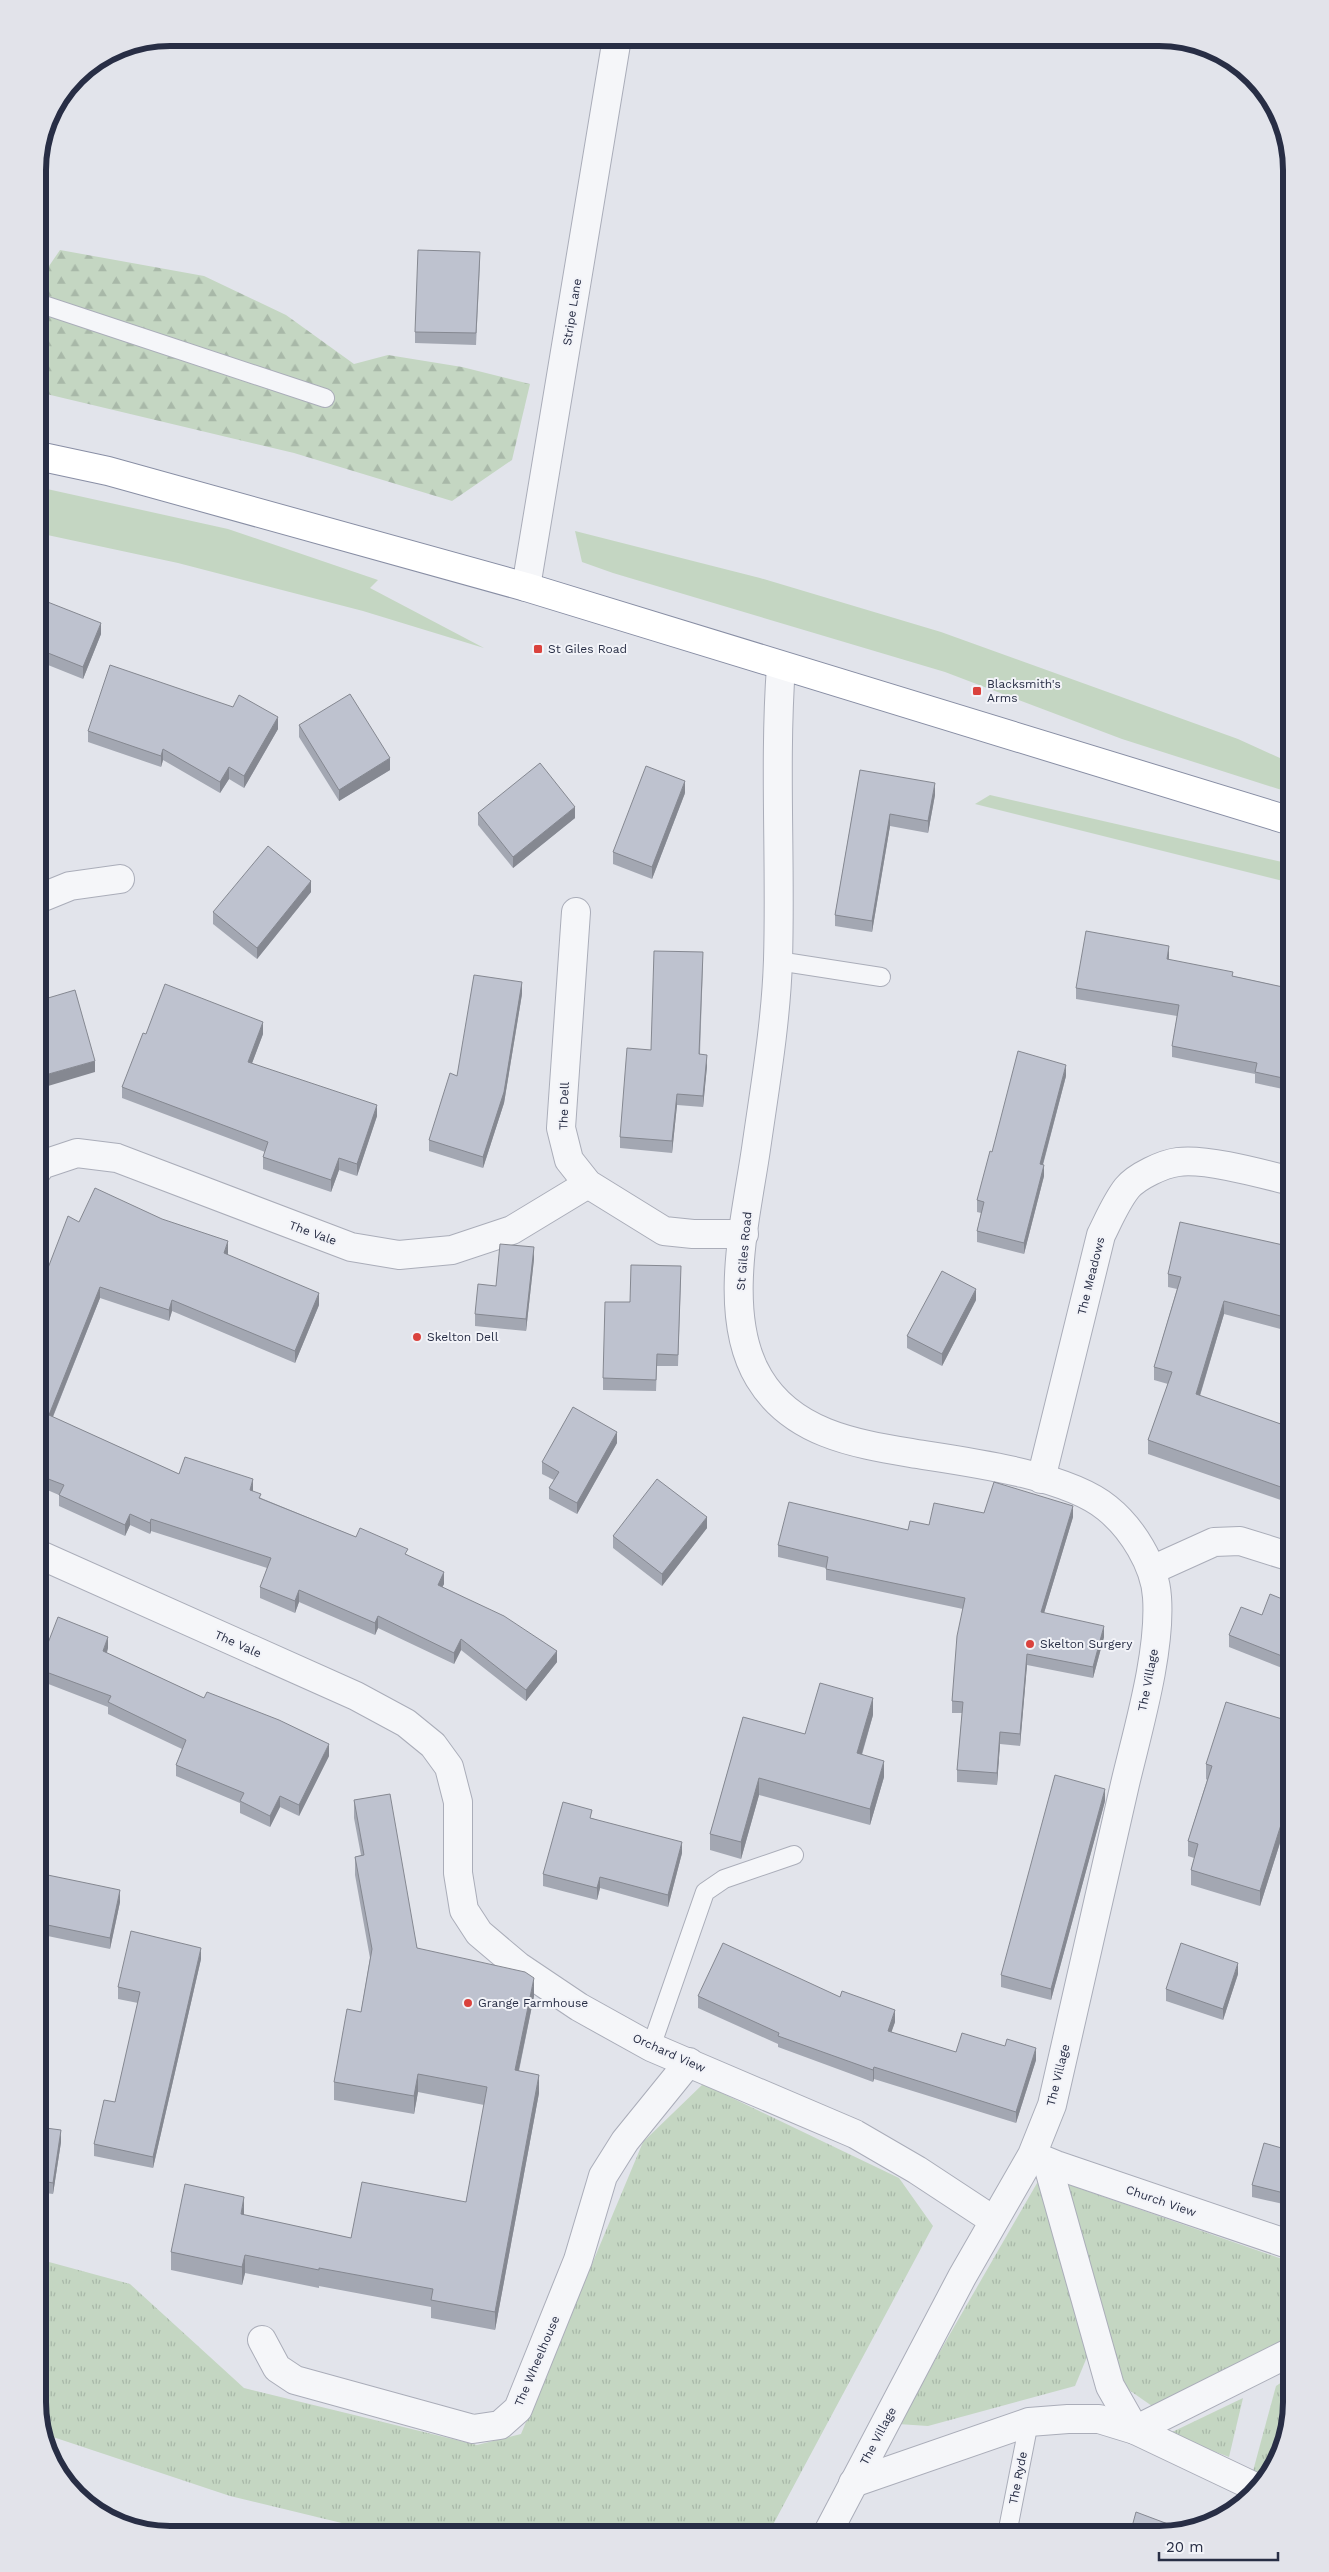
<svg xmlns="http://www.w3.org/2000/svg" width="1329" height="2572" font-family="'Work Sans',sans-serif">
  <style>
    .grass { fill: #c4d6c2 }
    .forest { fill: url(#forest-firs) }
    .park { fill: url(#park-tufts) }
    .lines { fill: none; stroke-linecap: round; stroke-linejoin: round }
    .service-casing { stroke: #aaadb9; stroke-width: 20 }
    .minor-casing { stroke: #aaadb9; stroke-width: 30 }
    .tertiary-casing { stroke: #aaadb9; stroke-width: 30 }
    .trunk-casing { stroke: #888ea4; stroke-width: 30 }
    .service { stroke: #f5f6f9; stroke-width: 18 }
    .minor { stroke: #f5f6f9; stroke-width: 28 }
    .tertiary { stroke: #f5f6f9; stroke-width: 28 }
    .trunk { stroke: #fff; stroke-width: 28 }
    .wall { fill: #a3a7b2 }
    .shaded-wall { fill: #858891 }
    .building { fill: #bec2cf; stroke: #858891 }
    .poi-dot { fill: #da423d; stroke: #f2f3f8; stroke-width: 2 }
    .labels { text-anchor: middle; stroke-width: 4; stroke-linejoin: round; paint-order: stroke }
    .street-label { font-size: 12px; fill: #282e45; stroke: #f2f3f8 }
    .poi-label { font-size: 12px; fill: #282e45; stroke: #f2f3f8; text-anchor: start }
    .rim { fill: none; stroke: #282e45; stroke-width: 6 }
  </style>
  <defs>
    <pattern id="forest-firs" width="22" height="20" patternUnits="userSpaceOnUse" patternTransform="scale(1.25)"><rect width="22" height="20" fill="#c4d6c2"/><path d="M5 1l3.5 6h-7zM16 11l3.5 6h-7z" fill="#a8b8a8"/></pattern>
    <pattern id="park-tufts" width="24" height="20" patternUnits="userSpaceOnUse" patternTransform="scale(1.25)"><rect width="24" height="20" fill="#c4d6c2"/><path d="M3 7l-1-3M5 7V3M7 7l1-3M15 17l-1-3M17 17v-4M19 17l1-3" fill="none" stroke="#a8b8a8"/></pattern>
  </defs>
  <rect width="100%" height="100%" fill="#e2e4eb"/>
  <g class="grass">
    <path d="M 38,487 L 228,529 L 378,580 L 370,588 L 484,648 L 363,611 L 178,563 L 38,533 Z"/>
    <path d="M 575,531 L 760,578 L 941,632 L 1238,739 L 1291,763 L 1291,793 L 1122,739 L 945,672 L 613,573 L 582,562 Z"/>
    <path d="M 990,795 L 1291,864 L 1291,883 L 975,804 Z"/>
  </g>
  <path class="forest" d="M 60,250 L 204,276 L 286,315 L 354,364 L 388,355 L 462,367 L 530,384 L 512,460 L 452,501 L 294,453 L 38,392 L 38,282 Z"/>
  <g class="park">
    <path d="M 703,2084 L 899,2178 L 933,2226 L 768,2534 L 387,2534 L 230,2496 L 44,2434 L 38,2402 L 38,2259 L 130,2284 L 244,2388 L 477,2445 L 521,2434 L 643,2142 Z"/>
    <path d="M 1040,2178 L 1087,2357 L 1075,2386 L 928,2426 L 898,2424 Z"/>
    <path d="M 1064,2183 L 1291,2262 L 1291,2345 L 1191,2400 L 1152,2406 L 1119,2383 Z"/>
    <path d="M 1291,2376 L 1291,2402 L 1267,2477 L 1253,2471 L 1276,2386 Z"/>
    <path d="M 1243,2398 L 1229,2457 L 1168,2434 Z"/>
  </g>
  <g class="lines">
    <g class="service-casing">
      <g id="service">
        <path d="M 38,303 L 325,398"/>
        <path d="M 778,961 L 881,977"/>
        <path d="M 651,2047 L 705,1892 L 724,1879 L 794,1855"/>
        <path d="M 1007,2534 L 1029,2422"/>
      </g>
    </g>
    <g class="minor-casing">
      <g id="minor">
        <path d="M 526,587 L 617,38"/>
        <path d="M 38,899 L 70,886 L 120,879"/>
        <path d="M 576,912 L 561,1128 L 569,1160 L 588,1184 L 664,1231 L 693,1234 L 744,1234"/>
        <path d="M 38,1170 L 41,1165 L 77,1153 L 117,1158 L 351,1247 L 399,1255 L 452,1250 L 512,1230 L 588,1184"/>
        <path d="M 1041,1479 L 1101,1235 C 1109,1219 1116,1202 1127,1188 C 1137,1176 1163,1164 1178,1162 C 1206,1158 1263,1174 1291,1181"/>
        <path d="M 38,1554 L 356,1696 L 406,1723 L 433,1745 L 449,1767 L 458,1802 L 458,1873 L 464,1910 L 479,1933 L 518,1966 L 579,2007 L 651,2047 L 855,2134 L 917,2170 L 993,2220"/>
        <path d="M 1152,1570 L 1214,1542 L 1240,1541 L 1291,1557"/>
        <path d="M 1034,2156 L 1056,2165 L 1291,2245"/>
        <path d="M 1047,2162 L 1110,2386 L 1135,2430 L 1255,2487"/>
        <path d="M 262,2340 L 277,2368 L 295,2380 L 473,2429 L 500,2425 L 518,2409 L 578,2260 L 603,2176 L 625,2141 L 689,2062"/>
        <path d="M 853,2483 L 1029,2422 L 1068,2419 L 1099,2419 L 1135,2430 L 1291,2352"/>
      </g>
    </g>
    <g class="tertiary-casing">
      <path id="tertiary" d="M 781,666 C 774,764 781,862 778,960 C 776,1023 765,1086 756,1149 C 746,1218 721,1315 759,1378 C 793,1435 858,1444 917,1454 C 969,1462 1067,1475 1107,1508 C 1132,1528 1155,1565 1157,1597 C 1161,1652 1138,1729 1125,1784 C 1101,1891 1076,1998 1052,2105 L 1032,2155 L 962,2277 L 827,2534"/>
    </g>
    <g class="trunk-casing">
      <path id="trunk" d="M 38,456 L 108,471 L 526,587 L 1291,821"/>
    </g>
    <use href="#service" class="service"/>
    <use href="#minor" class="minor"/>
    <use href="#tertiary" class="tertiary"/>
    <use href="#trunk" class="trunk"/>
  </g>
  <g class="wall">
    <path d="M 480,263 L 476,345 L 415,343 L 415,332 Z"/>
    <path d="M 38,605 L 101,634 L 83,679 L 38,661 Z"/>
    <path d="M 299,725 L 390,770 L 339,801 L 299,737 Z"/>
    <path d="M 278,729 L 244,788 L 229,779 L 220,793 L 163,760 L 161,767 L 88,742 L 88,731 Z"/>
    <path d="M 860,770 L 935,795 L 928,833 L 890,826 L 872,932 L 835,926 L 835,915 Z"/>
    <path d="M 685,793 L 652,879 L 613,864 L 613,852 Z"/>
    <path d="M 478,813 L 575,818 L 513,868 L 478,825 Z"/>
    <path d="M 311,892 L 257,959 L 213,924 L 213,912 Z"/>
    <path d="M 1169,957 L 1169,960 L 1233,976 L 1292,989 L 1292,1091 L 1255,1083 L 1255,1074 L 1172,1057 L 1172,1046 L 1177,1016 L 1076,999 L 1076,988 Z"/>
    <path d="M 703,964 L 700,1054 L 707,1066 L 703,1107 L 677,1105 L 672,1153 L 620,1148 L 620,1137 L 651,1050 Z"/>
    <path d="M 522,994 L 504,1103 L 483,1168 L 429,1151 L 429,1140 L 457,1076 Z"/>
    <path d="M 146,1034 L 263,1034 L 252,1063 L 377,1116 L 357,1176 L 339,1170 L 331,1192 L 263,1169 L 263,1157 L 265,1152 L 122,1098 L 122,1087 Z"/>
    <path d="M 1066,1076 L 1043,1165 L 1044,1176 L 1024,1254 L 977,1242 L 977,1231 L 981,1213 L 977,1212 L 977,1200 L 992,1152 Z"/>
    <path d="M 79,1222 L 228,1253 L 228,1255 L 319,1305 L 295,1363 L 172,1311 L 169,1321 L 100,1298 L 53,1417 L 179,1474 L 253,1492 L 261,1498 L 356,1537 L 408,1555 L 444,1584 L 442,1587 L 557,1662 L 526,1701 L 461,1650 L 454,1664 L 378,1628 L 375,1635 L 299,1602 L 295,1613 L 260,1598 L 260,1587 L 267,1568 L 151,1531 L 150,1534 L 130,1525 L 125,1536 L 59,1506 L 59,1495 L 38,1486 L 38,1294 Z"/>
    <path d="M 1292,1247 L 1292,1332 L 1224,1314 L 1200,1396 L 1292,1428 L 1292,1504 L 1148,1454 L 1148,1440 L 1168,1384 L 1154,1380 L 1154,1367 L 1177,1289 L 1168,1287 L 1168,1274 Z"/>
    <path d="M 534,1259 L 526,1331 L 475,1326 L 475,1314 L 496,1286 Z"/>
    <path d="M 681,1277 L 678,1366 L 657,1366 L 656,1391 L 603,1390 L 603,1378 L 630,1302 Z"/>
    <path d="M 976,1300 L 942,1366 L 907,1348 L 907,1336 Z"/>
    <path d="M 617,1443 L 577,1514 L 549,1499 L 549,1488 L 554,1480 L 542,1474 L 542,1462 Z"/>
    <path d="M 984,1513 L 1073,1517 L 1044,1613 L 1104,1637 L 1093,1678 L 1027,1665 L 1020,1746 L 1000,1744 L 997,1785 L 957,1782 L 957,1770 L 962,1713 L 952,1713 L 952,1701 L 963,1609 L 826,1580 L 826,1568 L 778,1557 L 778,1545 L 908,1530 Z"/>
    <path d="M 707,1528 L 662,1586 L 613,1548 L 613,1536 Z"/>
    <path d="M 1292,1603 L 1292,1672 L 1229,1647 L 1229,1635 L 1262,1615 Z"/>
    <path d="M 108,1648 L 107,1653 L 329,1756 L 299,1816 L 280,1807 L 270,1827 L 240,1813 L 240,1803 L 176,1776 L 176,1765 L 182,1749 L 108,1714 L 108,1707 L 38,1680 L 38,1669 Z"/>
    <path d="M 873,1715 L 862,1755 L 884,1777 L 870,1825 L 759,1795 L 741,1859 L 710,1850 L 710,1834 L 743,1717 L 805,1734 Z"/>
    <path d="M 1292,1722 L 1292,1805 L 1260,1906 L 1191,1885 L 1191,1870 L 1194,1858 L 1188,1856 L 1188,1841 L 1207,1780 L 1206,1779 L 1206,1764 Z"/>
    <path d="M 354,1800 L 417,1948 L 534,1996 L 519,2071 L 539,2093 L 495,2330 L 431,2318 L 431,2307 L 319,2286 L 319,2288 L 245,2273 L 242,2285 L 171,2270 L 171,2252 L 244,2215 L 351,2238 L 466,2202 L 484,2105 L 418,2092 L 414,2114 L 334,2100 L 334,2082 L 361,2012 L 370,1958 L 355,1875 L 355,1857 L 361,1855 L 354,1818 Z"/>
    <path d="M 1105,1801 L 1051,2000 L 1001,1987 L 1001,1975 Z"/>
    <path d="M 592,1818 L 682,1853 L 668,1907 L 600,1888 L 597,1900 L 543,1886 L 543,1874 Z"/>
    <path d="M 38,1873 L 120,1902 L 110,1949 L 38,1934 Z"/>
    <path d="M 201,1959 L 153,2168 L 94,2156 L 94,2144 L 115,2102 L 138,2003 L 118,1999 L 118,1987 Z"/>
    <path d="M 1238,1974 L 1223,2020 L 1166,2001 L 1166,1989 Z"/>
    <path d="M 698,1996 L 895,2022 L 891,2032 L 956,2052 L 1036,2060 L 1016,2123 L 874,2079 L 873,2082 L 778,2047 L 778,2044 L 698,2008 Z"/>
    <path d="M 38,2127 L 61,2142 L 53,2194 L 38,2192 Z"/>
    <path d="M 1292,2151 L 1292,2206 L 1252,2197 L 1252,2185 Z"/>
  </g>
  <g class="shaded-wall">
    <path d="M 101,623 L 101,634 L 83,679 L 83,667 Z"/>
    <path d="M 278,717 L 278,729 L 244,788 L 244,776 Z"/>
    <path d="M 163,749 L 163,760 L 161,767 L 161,756 Z"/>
    <path d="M 390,758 L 390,770 L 339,801 L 339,790 Z"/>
    <path d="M 229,767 L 229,779 L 220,793 L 220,782 Z"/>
    <path d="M 685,781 L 685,793 L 652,879 L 652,867 Z"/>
    <path d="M 935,783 L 935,795 L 928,833 L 928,821 Z"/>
    <path d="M 575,807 L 575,818 L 513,868 L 513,857 Z"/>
    <path d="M 890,814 L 890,826 L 872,932 L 872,921 Z"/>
    <path d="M 311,881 L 311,892 L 257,959 L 257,948 Z"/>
    <path d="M 1169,946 L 1169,957 L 1167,971 L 1167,959 Z"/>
    <path d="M 522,982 L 522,994 L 504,1103 L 483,1168 L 483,1157 Z"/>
    <path d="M 263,1022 L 263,1034 L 248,1074 L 248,1062 Z"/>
    <path d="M 707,1055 L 707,1066 L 703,1107 L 703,1096 Z"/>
    <path d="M 95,1061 L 95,1072 L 38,1089 L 38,1077 Z"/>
    <path d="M 1066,1065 L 1066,1076 L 1040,1175 L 1040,1164 Z"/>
    <path d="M 677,1094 L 677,1105 L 672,1153 L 672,1141 Z"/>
    <path d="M 377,1105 L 377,1116 L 357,1176 L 357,1164 Z"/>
    <path d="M 339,1158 L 339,1170 L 331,1192 L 331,1180 Z"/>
    <path d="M 1044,1165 L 1044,1176 L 1024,1254 L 1024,1243 Z"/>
    <path d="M 228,1241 L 228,1253 L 224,1265 L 224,1253 Z"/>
    <path d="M 534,1247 L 534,1259 L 526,1331 L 526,1319 Z"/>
    <path d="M 100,1287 L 100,1298 L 49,1426 L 49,1415 Z"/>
    <path d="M 976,1289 L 976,1300 L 942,1366 L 942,1354 Z"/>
    <path d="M 319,1293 L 319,1305 L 295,1363 L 295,1351 Z"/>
    <path d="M 172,1300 L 172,1311 L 169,1321 L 169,1310 Z"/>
    <path d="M 1224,1301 L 1224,1314 L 1196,1408 L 1196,1394 Z"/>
    <path d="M 617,1432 L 617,1443 L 577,1514 L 577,1503 Z"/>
    <path d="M 253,1479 L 253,1491 L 250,1502 L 250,1490 Z"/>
    <path d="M 1073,1506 L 1073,1517 L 1041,1623 L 1041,1612 Z"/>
    <path d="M 130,1514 L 130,1525 L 125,1536 L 125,1525 Z"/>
    <path d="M 707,1517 L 707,1528 L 662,1586 L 662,1574 Z"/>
    <path d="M 151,1519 L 151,1531 L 150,1534 L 150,1523 Z"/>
    <path d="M 444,1572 L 444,1584 L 438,1596 L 438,1585 Z"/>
    <path d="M 299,1590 L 299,1602 L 295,1613 L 295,1601 Z"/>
    <path d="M 378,1616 L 378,1628 L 375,1635 L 375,1623 Z"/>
    <path d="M 1104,1626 L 1104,1637 L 1093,1678 L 1093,1667 Z"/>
    <path d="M 108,1637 L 108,1648 L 103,1663 L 103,1651 Z"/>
    <path d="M 461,1639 L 461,1650 L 454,1664 L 454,1653 Z"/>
    <path d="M 557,1651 L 557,1662 L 526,1701 L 526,1690 Z"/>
    <path d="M 1027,1654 L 1027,1665 L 1020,1746 L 1020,1734 Z"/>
    <path d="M 873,1698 L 873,1715 L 857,1770 L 857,1753 Z"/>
    <path d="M 1000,1732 L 1000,1744 L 997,1785 L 997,1773 Z"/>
    <path d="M 329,1744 L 329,1756 L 299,1816 L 299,1805 Z"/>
    <path d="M 884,1761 L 884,1777 L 870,1825 L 870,1809 Z"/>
    <path d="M 759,1778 L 759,1795 L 741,1859 L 741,1842 Z"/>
    <path d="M 1105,1789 L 1105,1801 L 1051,2000 L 1051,1989 Z"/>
    <path d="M 1292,1790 L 1292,1805 L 1260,1906 L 1260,1891 Z"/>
    <path d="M 280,1796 L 280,1807 L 270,1827 L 270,1816 Z"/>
    <path d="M 682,1842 L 682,1853 L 668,1907 L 668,1895 Z"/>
    <path d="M 600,1877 L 600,1888 L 597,1900 L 597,1888 Z"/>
    <path d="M 120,1890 L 120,1902 L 110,1949 L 110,1938 Z"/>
    <path d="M 201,1948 L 201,1959 L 153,2168 L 153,2157 Z"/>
    <path d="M 1238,1963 L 1238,1974 L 1223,2020 L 1223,2009 Z"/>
    <path d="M 534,1978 L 534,1996 L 515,2088 L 515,2070 Z"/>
    <path d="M 895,2010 L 895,2022 L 888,2042 L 888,2031 Z"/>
    <path d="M 1036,2048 L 1036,2060 L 1016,2123 L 1016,2112 Z"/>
    <path d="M 874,2067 L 874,2079 L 873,2082 L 873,2070 Z"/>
    <path d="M 418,2074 L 418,2092 L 414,2114 L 414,2096 Z"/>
    <path d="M 539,2075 L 539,2093 L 495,2330 L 495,2312 Z"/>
    <path d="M 61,2130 L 61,2142 L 53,2194 L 53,2183 Z"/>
    <path d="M 244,2197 L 244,2215 L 241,2232 L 241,2214 Z"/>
    <path d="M 245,2255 L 245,2273 L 242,2285 L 242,2267 Z"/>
  </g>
  <g class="building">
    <path d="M 418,250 L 480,252 L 476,333 L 415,332 Z"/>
    <path d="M 40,599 L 101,623 L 83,667 L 38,649 L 38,605 Z"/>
    <path d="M 110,665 L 233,707 L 239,695 L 278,717 L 244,776 L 229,767 L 220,782 L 163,749 L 161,756 L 88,731 Z"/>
    <path d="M 350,694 L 390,758 L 339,790 L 299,725 Z"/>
    <path d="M 540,763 L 575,807 L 513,857 L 478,813 Z"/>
    <path d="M 646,766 L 685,781 L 652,867 L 613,852 Z"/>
    <path d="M 860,770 L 935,783 L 928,821 L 890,814 L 872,921 L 835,915 Z"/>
    <path d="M 268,846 L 311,881 L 257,948 L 213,912 Z"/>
    <path d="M 1086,931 L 1169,946 L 1167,959 L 1233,972 L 1232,976 L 1292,989 L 1292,1080 L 1255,1072 L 1257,1063 L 1172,1046 L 1179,1005 L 1076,988 Z"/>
    <path d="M 654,951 L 703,952 L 699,1054 L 707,1055 L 703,1096 L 677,1094 L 672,1141 L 620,1137 L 627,1048 L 651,1050 Z"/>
    <path d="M 474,975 L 522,982 L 504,1092 L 483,1157 L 429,1140 L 450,1073 L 457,1076 Z"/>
    <path d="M 165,984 L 263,1022 L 248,1062 L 377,1105 L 357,1164 L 339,1158 L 331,1180 L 263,1157 L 268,1142 L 122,1087 L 143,1033 L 146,1034 Z"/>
    <path d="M 75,990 L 95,1061 L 38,1077 L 38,1001 Z"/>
    <path d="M 1018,1051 L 1066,1065 L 1040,1164 L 1044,1165 L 1024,1243 L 977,1231 L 984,1202 L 977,1200 L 990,1151 L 992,1152 Z"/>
    <path d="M 95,1188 L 162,1219 L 228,1241 L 224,1253 L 319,1293 L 295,1351 L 172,1300 L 169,1310 L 100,1287 L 49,1415 L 179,1474 L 185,1457 L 253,1479 L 250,1490 L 261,1494 L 259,1498 L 356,1537 L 360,1528 L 408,1549 L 405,1554 L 444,1572 L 438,1585 L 504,1616 L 557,1651 L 526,1690 L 461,1639 L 454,1653 L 378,1616 L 375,1623 L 299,1590 L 295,1601 L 260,1587 L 271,1558 L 151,1519 L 150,1523 L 130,1514 L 125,1525 L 59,1495 L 64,1485 L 38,1475 L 38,1294 L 68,1216 L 79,1222 Z"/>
    <path d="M 1180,1222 L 1292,1247 L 1292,1319 L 1224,1301 L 1196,1394 L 1292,1428 L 1292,1491 L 1148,1440 L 1172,1372 L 1154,1367 L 1181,1277 L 1168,1274 Z"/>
    <path d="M 500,1244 L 534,1247 L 526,1319 L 475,1314 L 478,1284 L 496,1286 Z"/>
    <path d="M 631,1265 L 681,1266 L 678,1355 L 657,1354 L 656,1380 L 603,1378 L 605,1302 L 630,1302 Z"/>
    <path d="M 942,1271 L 976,1289 L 942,1354 L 907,1336 Z"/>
    <path d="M 573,1407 L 617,1432 L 577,1503 L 549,1488 L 559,1472 L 542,1462 Z"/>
    <path d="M 657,1479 L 707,1517 L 662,1574 L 613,1536 Z"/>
    <path d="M 994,1482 L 1073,1506 L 1041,1612 L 1104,1626 L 1093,1667 L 1027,1654 L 1020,1734 L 1000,1732 L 997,1773 L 957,1770 L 963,1702 L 952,1701 L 957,1636 L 965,1598 L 826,1569 L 828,1557 L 778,1545 L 789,1502 L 908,1530 L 910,1521 L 929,1525 L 934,1503 L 984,1513 Z"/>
    <path d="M 1270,1594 L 1292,1603 L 1292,1660 L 1229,1635 L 1241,1607 L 1262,1615 Z"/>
    <path d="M 58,1617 L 108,1637 L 103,1651 L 204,1698 L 207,1692 L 279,1720 L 329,1744 L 299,1805 L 280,1796 L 270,1816 L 240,1801 L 244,1793 L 176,1765 L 186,1740 L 108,1702 L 111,1696 L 38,1669 Z"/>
    <path d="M 820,1683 L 873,1698 L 857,1753 L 884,1761 L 870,1809 L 759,1778 L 741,1842 L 710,1834 L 743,1717 L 805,1734 Z"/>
    <path d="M 1226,1702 L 1292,1722 L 1292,1790 L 1260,1891 L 1191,1870 L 1198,1844 L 1188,1841 L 1212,1766 L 1206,1764 Z"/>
    <path d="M 1055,1775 L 1105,1789 L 1051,1989 L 1001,1975 Z"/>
    <path d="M 390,1794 L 417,1948 L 525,1972 L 534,1978 L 515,2070 L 539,2075 L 495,2312 L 431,2300 L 433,2289 L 319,2268 L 319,2270 L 245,2255 L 242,2267 L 171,2252 L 185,2184 L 244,2197 L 241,2214 L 351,2238 L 362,2182 L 466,2202 L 487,2087 L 418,2074 L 414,2096 L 334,2082 L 347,2009 L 361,2012 L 372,1949 L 355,1857 L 364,1855 L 354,1800 Z"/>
    <path d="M 563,1802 L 592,1810 L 590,1818 L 682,1842 L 668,1895 L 600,1877 L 597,1888 L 543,1874 Z"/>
    <path d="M 38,1873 L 120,1890 L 110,1938 L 38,1923 Z"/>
    <path d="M 131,1931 L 201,1948 L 153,2157 L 94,2144 L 104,2100 L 115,2102 L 140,1992 L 118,1987 Z"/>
    <path d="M 723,1943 L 840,1997 L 842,1991 L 895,2010 L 888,2031 L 956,2052 L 962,2033 L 1005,2046 L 1007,2039 L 1036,2048 L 1016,2112 L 874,2067 L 873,2070 L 778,2036 L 779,2033 L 698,1996 Z"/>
    <path d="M 1181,1943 L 1238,1963 L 1223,2009 L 1166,1989 Z"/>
    <path d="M 38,2127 L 61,2130 L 53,2183 L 38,2180 Z"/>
    <path d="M 1264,2143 L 1292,2151 L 1292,2195 L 1252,2185 Z"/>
    <path d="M 1136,2512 L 1184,2530 L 1159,2534 L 1130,2534 Z"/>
  </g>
  <g class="poi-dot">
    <rect x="533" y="644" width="10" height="10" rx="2.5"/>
    <rect x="972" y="686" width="10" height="10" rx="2.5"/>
    <circle cx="417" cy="1337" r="5"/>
    <circle cx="1030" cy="1644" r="5"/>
    <circle cx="468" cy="2003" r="5"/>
  </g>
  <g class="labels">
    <g class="street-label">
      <text transform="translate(572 312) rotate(-81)" y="4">Stripe Lane</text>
      <text transform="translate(564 1106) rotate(-88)" y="4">The Dell</text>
      <text transform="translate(313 1233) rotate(20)" y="4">The Vale</text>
      <text transform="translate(744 1251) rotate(-85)" y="4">St Giles Road</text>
      <text transform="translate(1091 1276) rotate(-76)" y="4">The Meadows</text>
      <text transform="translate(238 1644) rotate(24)" y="4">The Vale</text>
      <text transform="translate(1148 1680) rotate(-79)" y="4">The Village</text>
      <text transform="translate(669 2053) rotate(24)" y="4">Orchard View</text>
      <text transform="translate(1058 2075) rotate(-76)" y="4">The Village</text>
      <text transform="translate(1161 2201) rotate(19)" y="4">Church View</text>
      <text transform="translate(537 2361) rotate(-67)" y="4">The Wheelhouse</text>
      <text transform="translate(878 2436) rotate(-62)" y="4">The Village</text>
      <text transform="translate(1018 2478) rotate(-79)" y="4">The Ryde</text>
    </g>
    <g class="poi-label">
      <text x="548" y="653">St Giles Road</text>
      <text x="987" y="688">Blacksmith's<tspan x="987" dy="14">Arms</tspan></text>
      <text x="427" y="1341">Skelton Dell</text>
      <text x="1040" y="1648">Skelton Surgery</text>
      <text x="478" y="2007">Grange Farmhouse</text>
    </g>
  </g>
  <path d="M0 0H1329V2572H0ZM170 46H1159A124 124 0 0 1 1283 170V2402A124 124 0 0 1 1159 2526H170A124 124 0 0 1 46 2402V170A124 124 0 0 1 170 46Z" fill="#e2e3ea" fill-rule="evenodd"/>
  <path class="rim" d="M170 46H1159A124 124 0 0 1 1283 170V2402A124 124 0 0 1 1159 2526H170A124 124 0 0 1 46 2402V170A124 124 0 0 1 170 46Z"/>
  <path d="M1159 2552v8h119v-8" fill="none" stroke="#282e45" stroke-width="2.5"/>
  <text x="1166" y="2552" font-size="15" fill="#282e45" stroke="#f2f3f8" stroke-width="4" paint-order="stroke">20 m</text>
</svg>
